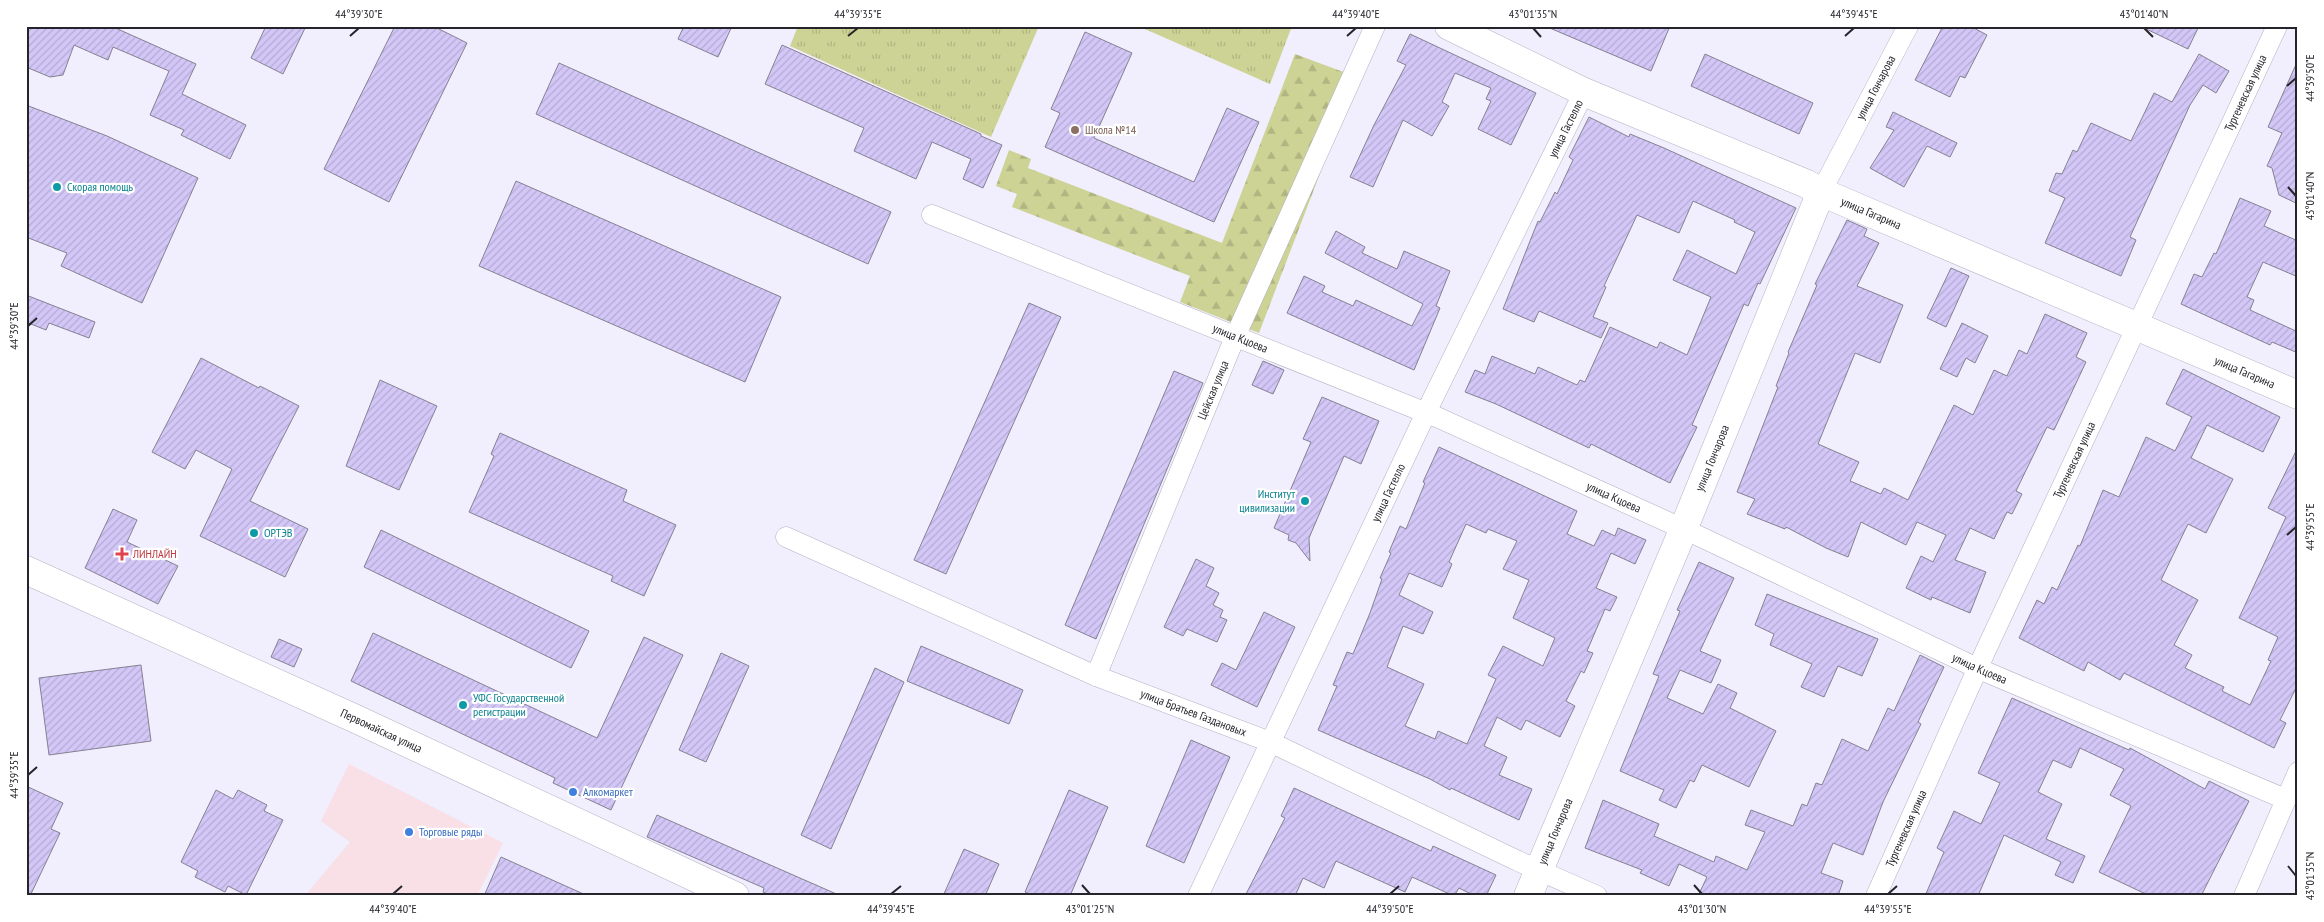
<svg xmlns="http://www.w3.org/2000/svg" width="2324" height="922" font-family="'PT Sans Narrow',sans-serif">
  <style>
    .commercial { fill: #f9dfe6 }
    .grass { fill: url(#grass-tufts) }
    .forest { fill: url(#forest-firs) }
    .building { fill: url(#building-hatch); stroke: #858192; fill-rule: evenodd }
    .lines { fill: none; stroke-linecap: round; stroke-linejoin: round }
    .street-casing { stroke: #b5b1c3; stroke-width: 21 }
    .secondary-casing { stroke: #b5b1c3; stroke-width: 29 }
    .street { stroke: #fff; stroke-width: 20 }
    .secondary { stroke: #fff; stroke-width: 28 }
    .ticks { fill: none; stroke: #26242b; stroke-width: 2 }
    .education-dot { fill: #8d6e63; stroke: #fff; stroke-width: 2 }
    .culture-dot { fill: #0f9aa8; stroke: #fff; stroke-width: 2 }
    .health-dot { fill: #e0444e; stroke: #fff; stroke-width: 2 }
    .shop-dot { fill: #3f7fe0; stroke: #fff; stroke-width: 2 }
    .labels { text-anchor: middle; stroke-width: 4.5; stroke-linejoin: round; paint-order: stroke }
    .street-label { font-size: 12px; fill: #26242b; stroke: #fff }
    .education-label { font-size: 12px; fill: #785e54; stroke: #fff; text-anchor: start }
    .culture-label { font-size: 12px; fill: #0d838f; stroke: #fff; text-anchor: start }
    .health-label { font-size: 12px; fill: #be3a42; stroke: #fff; text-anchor: start }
    .shop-label { font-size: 12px; fill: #366cbe; stroke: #fff; text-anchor: start }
    .neatline { fill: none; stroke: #26242b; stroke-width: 2 }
    .ticks-label { font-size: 12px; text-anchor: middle; fill: #26242b }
  </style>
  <defs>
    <pattern id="grass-tufts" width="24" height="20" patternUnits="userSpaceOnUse" patternTransform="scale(1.25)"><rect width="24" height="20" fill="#cdd395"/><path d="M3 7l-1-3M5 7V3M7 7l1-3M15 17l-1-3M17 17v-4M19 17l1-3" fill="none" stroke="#b0b581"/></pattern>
    <pattern id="forest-firs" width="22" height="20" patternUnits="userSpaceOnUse" patternTransform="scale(1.25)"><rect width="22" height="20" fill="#cdd395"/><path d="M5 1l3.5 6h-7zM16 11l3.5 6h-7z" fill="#b0b581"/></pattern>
    <pattern id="building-hatch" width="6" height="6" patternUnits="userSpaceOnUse" patternTransform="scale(1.25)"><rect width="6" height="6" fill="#d3c7f7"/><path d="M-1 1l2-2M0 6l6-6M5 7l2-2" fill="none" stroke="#b5abd4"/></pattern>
  </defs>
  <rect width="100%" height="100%" fill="#f1eefd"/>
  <path class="commercial" d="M 349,764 L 503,843 L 477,896 L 305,896 L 350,842 L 321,821 Z"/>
  <g class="grass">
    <path d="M 798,26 L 1039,26 L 991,137 L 790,46 Z"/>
    <path d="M 1138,26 L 1292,26 L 1270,84 Z"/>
  </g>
  <path class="forest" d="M 1295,54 L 1357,77 L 1259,333 L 1180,302 L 1190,276 L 1012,207 L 1017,194 L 996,186 L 1009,150 L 1031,159 L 1028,168 L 1222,243 Z"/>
  <g class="building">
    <path d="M 26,26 L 111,26 L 196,64 L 182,94 L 246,125 L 230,159 L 181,135 L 184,130 L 150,115 L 169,71 L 113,47 L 108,60 L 74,45 L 63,75 L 50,77 L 26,67 Z"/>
    <path d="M 266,26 L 306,26 L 283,74 L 251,58 Z"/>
    <path d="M 395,26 L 433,26 L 467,43 L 389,202 L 324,169 Z"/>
    <path d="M 684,26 L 732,26 L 718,57 L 678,39 Z"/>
    <path d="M 1545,26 L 1670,26 L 1651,71 Z"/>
    <path d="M 1943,26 L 1970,26 L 1987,35 L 1965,78 L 1960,76 L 1950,97 L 1915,80 Z"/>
    <path d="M 2140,26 L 2199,26 L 2188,49 Z"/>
    <path d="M 1085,32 L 1132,53 L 1094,138 L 1194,182 L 1227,108 L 1259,122 L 1214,222 L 1045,147 L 1060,113 L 1051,109 Z"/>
    <path d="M 1410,34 L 1536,93 L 1511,145 L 1478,129 L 1491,101 L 1486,99 L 1491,88 L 1455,73 L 1442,102 L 1449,106 L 1432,136 L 1403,120 L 1373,187 L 1350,177 L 1374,125 L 1406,65 L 1397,61 Z"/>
    <path d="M 782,45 L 981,134 L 981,136 L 1002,145 L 983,188 L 963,179 L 971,159 L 932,142 L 916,179 L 854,151 L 864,128 L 765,84 Z"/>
    <path d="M 1705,54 L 1813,103 L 1799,134 L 1691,86 Z"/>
    <path d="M 2199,54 L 2229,71 L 2216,93 L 2203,85 L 2190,105 L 2130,237 L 2136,240 L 2121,276 L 2045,243 L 2065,198 L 2049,191 L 2056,173 L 2062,174 L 2073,150 L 2077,152 L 2091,123 L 2131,141 L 2154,93 L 2172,102 Z"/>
    <path d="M 2298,60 L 2298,204 L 2279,195 L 2272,168 L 2267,166 L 2282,133 L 2268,127 Z"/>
    <path d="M 559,63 L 891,212 L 868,264 L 536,114 Z"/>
    <path d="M 26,105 L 107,136 L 198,178 L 142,303 L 61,266 L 67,253 L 26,237 Z"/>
    <path d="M 1893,112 L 1957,143 L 1950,157 L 1927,146 L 1904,187 L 1870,168 L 1894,130 L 1886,127 Z"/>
    <path d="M 1589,117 L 1629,137 L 1630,134 L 1664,148 L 1796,208 L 1760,284 L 1758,283 L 1748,306 L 1744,304 L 1692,425 L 1697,427 L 1670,483 L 1591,444 L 1589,448 L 1496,404 L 1465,392 L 1475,370 L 1485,374 L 1492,356 L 1535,374 L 1538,367 L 1577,385 L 1580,380 L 1585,382 L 1610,327 L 1657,348 L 1660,342 L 1687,355 L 1711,297 L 1673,280 L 1687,250 L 1736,274 L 1755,232 L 1734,222 L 1735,220 L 1693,201 L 1679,233 L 1637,215 L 1604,286 L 1606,287 L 1593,317 L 1608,323 L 1601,338 L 1539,311 L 1534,322 L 1503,309 L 1538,221 L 1540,222 L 1555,192 L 1557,194 L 1573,160 L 1569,157 Z"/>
    <path d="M 516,181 L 781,297 L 745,382 L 479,266 Z"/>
    <path d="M 2240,198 L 2271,211 L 2264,226 L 2298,241 L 2298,277 L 2263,262 L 2247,297 L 2254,300 L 2250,310 L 2298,332 L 2298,353 L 2272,342 L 2270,345 L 2181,304 L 2194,274 L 2202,277 L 2214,253 L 2216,254 Z"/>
    <path d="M 1847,220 L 1867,229 L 1864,236 L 1879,243 L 1857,286 L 1903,305 L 1880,363 L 1855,353 L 1818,444 L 1859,462 L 1850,481 L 1881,494 L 1884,488 L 1908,500 L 1954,405 L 1973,415 L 1994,370 L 2007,376 L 2019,350 L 2027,354 L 2045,314 L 2087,333 L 2076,357 L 2086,362 L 2054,430 L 2047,427 L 2016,491 L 2022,494 L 2012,514 L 2007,512 L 1994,539 L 1970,528 L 1955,560 L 1986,572 L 1970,613 L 1932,597 L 1931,600 L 1906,588 L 1921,556 L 1933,562 L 1946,535 L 1917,522 L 1906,545 L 1861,522 L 1848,557 L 1826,548 L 1786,527 L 1785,529 L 1747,514 L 1755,499 L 1737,492 L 1778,387 L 1776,386 L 1789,353 L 1788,352 L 1817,285 L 1815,284 Z"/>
    <path d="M 1336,231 L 1365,247 L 1362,253 L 1397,269 L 1404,251 L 1450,271 L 1436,306 L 1440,308 L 1414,370 L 1287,313 L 1304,276 L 1325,286 L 1322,292 L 1353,306 L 1356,300 L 1412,326 L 1423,304 L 1325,253 Z"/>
    <path d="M 1951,268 L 1969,276 L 1946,327 L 1927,318 Z"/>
    <path d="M 26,295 L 95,322 L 89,338 L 49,323 L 46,330 L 26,322 Z"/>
    <path d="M 1029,303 L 1061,317 L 946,574 L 914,560 Z"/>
    <path d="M 1962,323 L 1988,336 L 1975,363 L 1966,358 L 1957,377 L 1940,369 Z"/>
    <path d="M 201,358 L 259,388 L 260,386 L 299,406 L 250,501 L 308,529 L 285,577 L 200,536 L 232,469 L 196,450 L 185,469 L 152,452 Z"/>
    <path d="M 1263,361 L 1284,370 L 1273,394 L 1252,385 Z"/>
    <path d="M 2183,369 L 2280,417 L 2263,452 L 2207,425 L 2191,458 L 2233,479 L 2206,533 L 2188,524 L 2161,580 L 2198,600 L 2174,645 L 2192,655 L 2185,668 L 2224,687 L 2222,691 L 2250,705 L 2271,661 L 2268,660 L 2278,637 L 2239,618 L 2286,517 L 2268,508 L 2298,447 L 2298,684 L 2280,720 L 2286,723 L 2274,748 L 2124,673 L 2120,680 L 2088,662 L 2084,671 L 2019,638 L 2037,600 L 2044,604 L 2052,587 L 2057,590 L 2078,545 L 2080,546 L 2103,490 L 2119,497 L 2146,437 L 2175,451 L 2192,417 L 2166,404 Z"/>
    <path d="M 1174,371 L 1203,383 L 1096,639 L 1065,625 Z"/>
    <path d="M 380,380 L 437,406 L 399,490 L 346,466 Z"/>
    <path d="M 1322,397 L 1379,421 L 1361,464 L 1344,456 L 1309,538 L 1310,561 L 1296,543 L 1288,540 L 1289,535 L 1274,528 L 1311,442 L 1303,439 Z"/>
    <path d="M 500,433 L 627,490 L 623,501 L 676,525 L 644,596 L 611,581 L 613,576 L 469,512 L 494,456 L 491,454 Z"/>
    <path d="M 1439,447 L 1577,511 L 1567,534 L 1594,546 L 1602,530 L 1615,536 L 1618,528 L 1646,540 L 1635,564 L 1611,553 L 1596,588 L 1617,597 L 1610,611 L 1605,609 L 1587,651 L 1593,653 L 1584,673 L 1581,671 L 1566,701 L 1575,706 L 1560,737 L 1526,720 L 1521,730 L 1497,717 L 1484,746 L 1507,757 L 1499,775 L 1532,789 L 1519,820 L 1451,788 L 1450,790 L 1430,779 L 1318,730 L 1337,686 L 1333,685 L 1347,652 L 1353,654 L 1370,613 L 1382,579 L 1380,578 L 1391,553 L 1389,552 L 1400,526 L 1406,529 L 1425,483 L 1423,482 ZM 1466,524 L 1486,533 L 1488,529 L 1517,541 L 1503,569 L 1529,580 L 1513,618 L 1555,638 L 1543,666 L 1503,646 L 1488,675 L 1496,679 L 1467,744 L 1438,731 L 1435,739 L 1405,726 L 1424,684 L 1387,667 L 1403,626 L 1423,634 L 1433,612 L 1399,595 L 1409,573 L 1442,587 L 1452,564 L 1449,562 Z"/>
    <path d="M 113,509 L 137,520 L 127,542 L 178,566 L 158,604 L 85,568 Z"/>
    <path d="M 381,530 L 589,631 L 571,668 L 364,567 Z"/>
    <path d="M 1196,559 L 1214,568 L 1206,586 L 1219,593 L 1213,605 L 1223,610 L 1220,617 L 1227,620 L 1217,642 L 1187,629 L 1183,636 L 1164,627 Z"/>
    <path d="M 1699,562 L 1734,578 L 1700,651 L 1721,660 L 1711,683 L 1680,670 L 1667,698 L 1703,714 L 1718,684 L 1737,693 L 1730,708 L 1776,731 L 1749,787 L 1702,765 L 1694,782 L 1690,780 L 1676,808 L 1659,800 L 1664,790 L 1620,771 L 1659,676 L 1653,674 L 1680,611 L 1677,610 Z"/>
    <path d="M 1767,594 L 1878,639 L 1862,676 L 1838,666 L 1824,697 L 1801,687 L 1812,664 L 1770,645 L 1774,634 L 1755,625 Z"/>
    <path d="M 1264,612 L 1295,627 L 1257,707 L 1211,685 L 1222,663 L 1236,670 Z"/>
    <path d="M 373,633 L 597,738 L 644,637 L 683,655 L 611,810 L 553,783 L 555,778 L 351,681 Z"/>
    <path d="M 279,639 L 302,649 L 294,667 L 271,657 Z"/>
    <path d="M 921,646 L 1023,690 L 1009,724 L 907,681 Z"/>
    <path d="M 721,653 L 749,666 L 706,762 L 679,750 Z"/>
    <path d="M 1920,655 L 1944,667 L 1918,722 L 1921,724 L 1883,802 L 1863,855 L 1833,843 L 1821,873 L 1843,881 L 1838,896 L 1698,896 L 1707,877 L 1679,864 L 1669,886 L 1640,873 L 1642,870 L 1585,848 L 1603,800 L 1659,824 L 1654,836 L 1714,862 L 1716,856 L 1747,870 L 1765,832 L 1745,825 L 1751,810 L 1793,826 L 1802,804 L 1807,806 L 1816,783 L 1822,785 L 1842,739 L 1868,751 L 1888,708 L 1894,711 Z"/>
    <path d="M 141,665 L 151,741 L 49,755 L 39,678 Z"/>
    <path d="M 875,668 L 904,682 L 831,849 L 801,835 Z"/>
    <path d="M 2012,698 L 2129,750 L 2130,748 L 2205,789 L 2209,781 L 2249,801 L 2201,896 L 2150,896 L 2099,872 L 2131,806 L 2110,795 L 2124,769 L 2080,748 L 2071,768 L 2053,760 L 2038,792 L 2062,804 L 2046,839 L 2085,856 L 2073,883 L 2055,875 L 2061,862 L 2004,835 L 1978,896 L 1925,896 L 1944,852 L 1937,848 L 1954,811 L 1981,824 L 2000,783 L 1978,773 Z"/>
    <path d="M 1191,740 L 1230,757 L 1184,863 L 1146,846 Z"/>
    <path d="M 26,786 L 63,803 L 51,829 L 60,833 L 30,896 L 26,896 Z"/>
    <path d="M 1294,788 L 1431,851 L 1433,846 L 1496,875 L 1486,896 L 1475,896 L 1459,888 L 1454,896 L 1412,877 L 1405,892 L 1336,861 L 1324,888 L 1303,878 L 1295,896 L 1245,896 L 1285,818 L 1281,816 Z"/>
    <path d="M 216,790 L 233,799 L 238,790 L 267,805 L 264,811 L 283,820 L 246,895 L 228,886 L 225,892 L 195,877 L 198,871 L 181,862 Z"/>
    <path d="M 1069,790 L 1108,807 L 1070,896 L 1034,896 L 1025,892 Z"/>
    <path d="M 657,815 L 768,864 L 841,896 L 771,896 L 763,892 L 764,888 L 647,837 Z"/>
    <path d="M 964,849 L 999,864 L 985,896 L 943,896 Z"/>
    <path d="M 501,857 L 588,896 L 484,896 Z"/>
  </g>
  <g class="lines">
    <g class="street-casing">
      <g id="street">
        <path id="s1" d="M 1821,192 L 1908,26"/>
        <path id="s2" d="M 932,215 L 1439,418 L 1703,538 L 1977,668 L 2285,799"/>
        <path id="s3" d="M 786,537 L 1096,676 L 1270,742 L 1518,861 L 1597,896"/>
        <path id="s4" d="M 1096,676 L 1235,337 L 1375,26"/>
        <path id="s5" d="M 1198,896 L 1434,396 L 1584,92"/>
        <path id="s6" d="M 1876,896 L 1985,652 L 2277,26"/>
        <path d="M 2244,896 L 2298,772"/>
      </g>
    </g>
    <g class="secondary-casing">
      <g id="secondary">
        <path id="s7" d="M 1449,26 L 1584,92 L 1807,184 L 1821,192 L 2298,395"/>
        <path id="s8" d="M 26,570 L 356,719 L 735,896"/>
        <path id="s9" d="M 1528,896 L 1676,547 L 1821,192"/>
      </g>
    </g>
    <use href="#street" class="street"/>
    <use href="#secondary" class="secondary"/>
  </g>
  <path class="ticks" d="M 1533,28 L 1541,37M 2144,28 L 2153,37M 350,36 L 359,28M 848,36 L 858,28M 1347,36 L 1356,28M 1845,36 L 1854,28M 2287,86 L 2296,78M 2288,187 L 2296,196M 28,326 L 37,318M 2287,535 L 2296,527M 28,775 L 37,767M 2288,866 L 2296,876M 1082,885 L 1090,894M 1694,885 L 1702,894M 393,894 L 402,886M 891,894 L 901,886M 1390,894 L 1399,886M 1888,894 L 1897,886"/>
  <circle class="education-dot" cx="1075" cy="130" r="5"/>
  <g class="culture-dot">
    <circle cx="57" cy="187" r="5"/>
    <circle cx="1305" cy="501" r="5"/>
    <circle cx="254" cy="533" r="5"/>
    <circle cx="463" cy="705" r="5"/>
  </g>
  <path class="health-dot" d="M119.5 546.5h5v5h5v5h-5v5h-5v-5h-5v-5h5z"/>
  <g class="shop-dot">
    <circle cx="573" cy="792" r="5"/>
    <circle cx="409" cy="832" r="5"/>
  </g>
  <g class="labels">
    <g class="street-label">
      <text dy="4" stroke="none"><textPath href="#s1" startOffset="118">улица Гончарова</textPath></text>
      <text dy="4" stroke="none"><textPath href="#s6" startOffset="884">Тургеневская улица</textPath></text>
      <text dy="4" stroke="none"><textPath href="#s5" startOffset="851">улица Гастелло</textPath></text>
      <text dy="4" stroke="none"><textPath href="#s7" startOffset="462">улица Гагарина</textPath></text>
      <text dy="4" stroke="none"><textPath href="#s2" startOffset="332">улица Кцоева</textPath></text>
      <text dy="4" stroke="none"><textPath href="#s7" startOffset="868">улица Гагарина</textPath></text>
      <text dy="4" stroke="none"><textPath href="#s4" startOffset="309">Цейская улица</textPath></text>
      <text dy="4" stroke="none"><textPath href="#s9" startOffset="475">улица Гончарова</textPath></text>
      <text dy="4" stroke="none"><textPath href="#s6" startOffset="479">Тургеневская улица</textPath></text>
      <text dy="4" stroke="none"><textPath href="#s5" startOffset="446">улица Гастелло</textPath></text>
      <text dy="4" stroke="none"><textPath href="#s2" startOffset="738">улица Кцоева</textPath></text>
      <text dy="4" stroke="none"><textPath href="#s2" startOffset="1142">улица Кцоева</textPath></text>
      <text dy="4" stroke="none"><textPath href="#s3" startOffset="444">улица Братьев Газдановых</textPath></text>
      <text dy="4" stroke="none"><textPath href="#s8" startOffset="390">Первомайская улица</textPath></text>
      <text dy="4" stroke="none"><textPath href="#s6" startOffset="74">Тургеневская улица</textPath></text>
      <text dy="4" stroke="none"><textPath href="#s9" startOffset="70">улица Гончарова</textPath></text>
    </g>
    <g class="education-label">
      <text x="1085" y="134">Школа №14</text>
    </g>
    <g class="culture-label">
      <text x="67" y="191">Скорая помощь</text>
      <text x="1295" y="498" text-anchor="end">Институт<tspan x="1295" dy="14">цивилизации</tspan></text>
      <text x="264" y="537">ОРТЭВ</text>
      <text x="473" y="702">УФС Государственной<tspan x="473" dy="14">регистрации</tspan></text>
    </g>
    <g class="health-label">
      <text x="133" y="558">ЛИНЛАЙН</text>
    </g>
    <g class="shop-label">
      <text x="583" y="796">Алкомаркет</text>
      <text x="419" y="836">Торговые ряды</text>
    </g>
  </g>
  <rect width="2324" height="922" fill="none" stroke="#ffffff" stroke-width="55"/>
  <rect x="28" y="28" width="2268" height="866" class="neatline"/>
  <g class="ticks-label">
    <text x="359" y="18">44°39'30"E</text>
    <text x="858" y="18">44°39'35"E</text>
    <text x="1356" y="18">44°39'40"E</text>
    <text x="1533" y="18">43°01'35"N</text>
    <text x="1854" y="18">44°39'45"E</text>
    <text x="2144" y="18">43°01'40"N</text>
    <text transform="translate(2310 78) rotate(-90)" y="4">44°39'50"E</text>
    <text transform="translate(2310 196) rotate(-90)" y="4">43°01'40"N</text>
    <text transform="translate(14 326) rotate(-90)" y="4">44°39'30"E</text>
    <text transform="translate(2310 527) rotate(-90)" y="4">44°39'55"E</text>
    <text transform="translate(14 775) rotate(-90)" y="4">44°39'35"E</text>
    <text transform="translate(2310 876) rotate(-90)" y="4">43°01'35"N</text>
    <text x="393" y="913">44°39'40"E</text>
    <text x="891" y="913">44°39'45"E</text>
    <text x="1090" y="913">43°01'25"N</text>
    <text x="1390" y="913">44°39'50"E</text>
    <text x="1702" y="913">43°01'30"N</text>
    <text x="1888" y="913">44°39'55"E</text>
  </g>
</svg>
